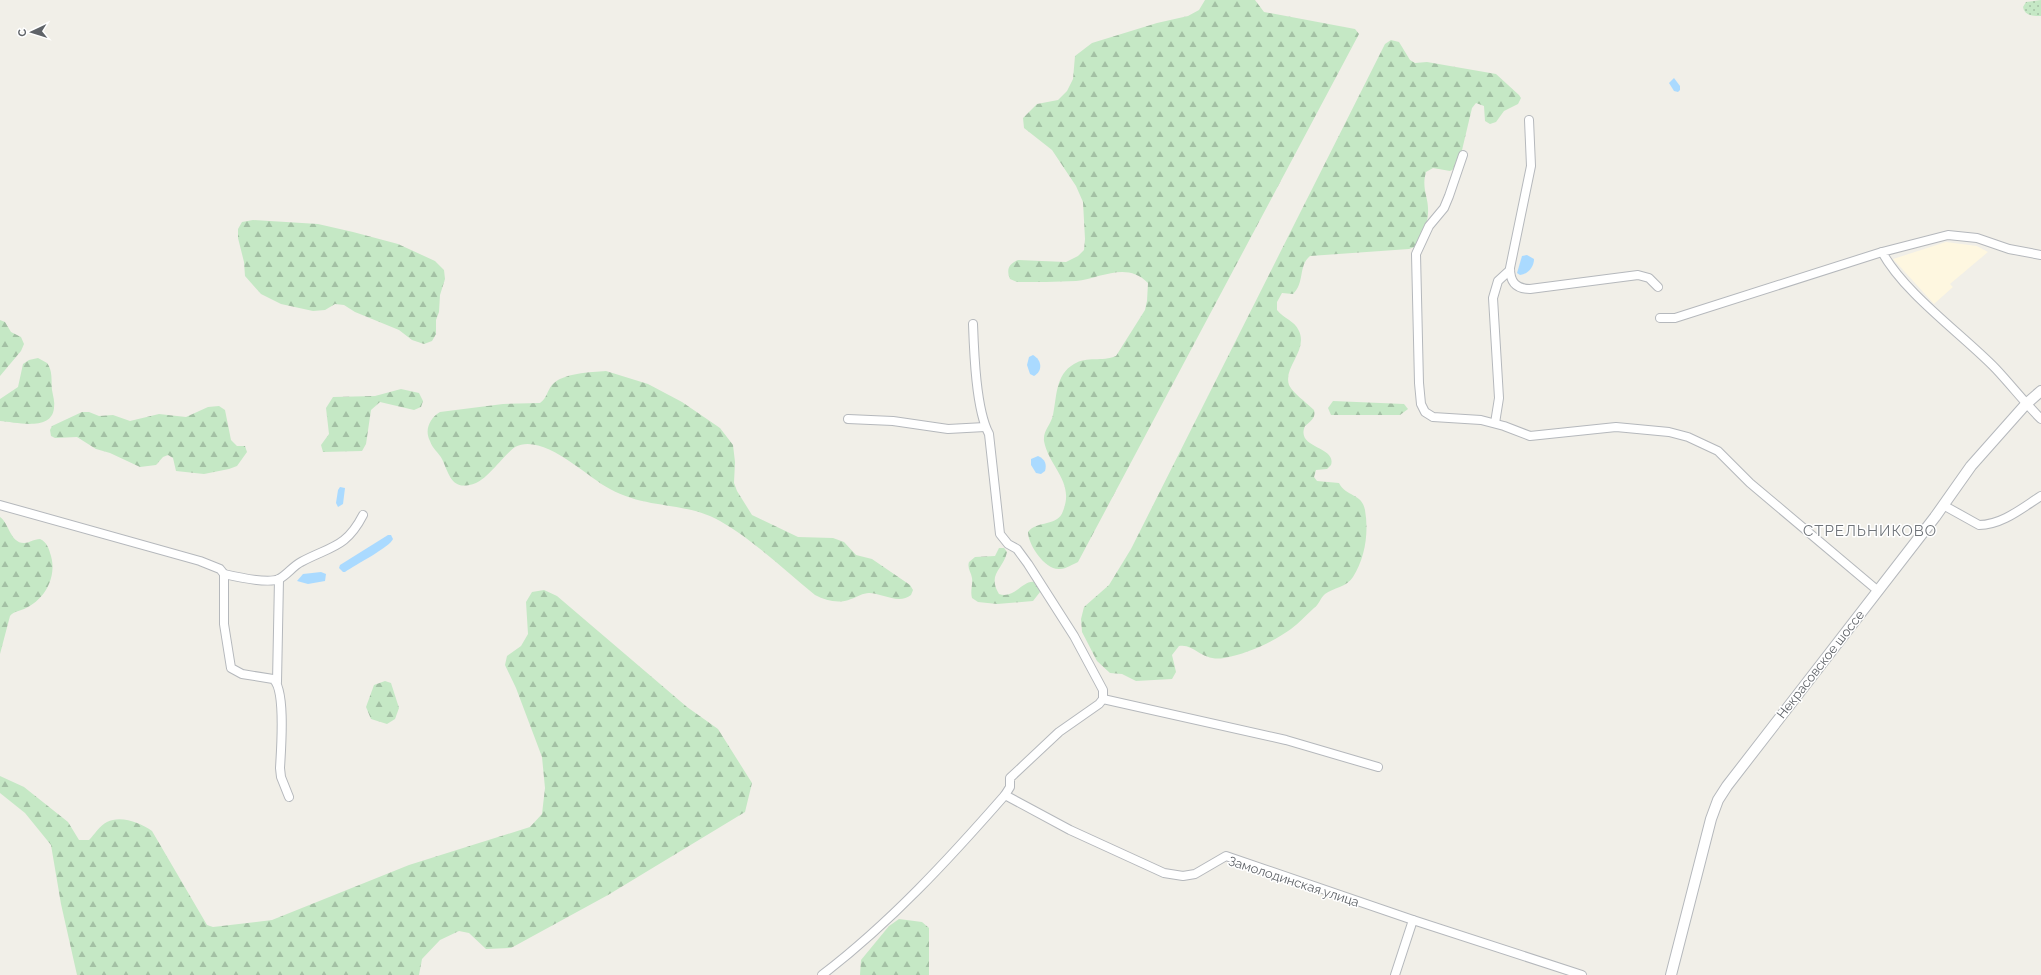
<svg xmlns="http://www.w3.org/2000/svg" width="2041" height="975" font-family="Raleway,sans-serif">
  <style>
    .commercial { fill: #fef7e0 }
    .grass { fill: url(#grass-dots) }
    .forest { fill: url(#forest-firs) }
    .water { fill: #aadaff }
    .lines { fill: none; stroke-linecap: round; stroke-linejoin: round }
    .minor-casing { stroke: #b5b8bc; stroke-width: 10 }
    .tertiary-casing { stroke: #b5b8bc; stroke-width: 12 }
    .minor { stroke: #fff; stroke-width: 8 }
    .tertiary { stroke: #fff; stroke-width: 10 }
    .labels { text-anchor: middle; stroke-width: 3; stroke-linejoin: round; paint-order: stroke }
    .street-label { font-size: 13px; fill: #5f6368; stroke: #fff }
    .quarter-label { font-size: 15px; letter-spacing: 1px; fill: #70757a; stroke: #fff }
  </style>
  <defs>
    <pattern id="grass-dots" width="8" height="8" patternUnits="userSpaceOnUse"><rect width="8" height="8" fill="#c5e8c5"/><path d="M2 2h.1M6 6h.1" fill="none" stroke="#a3c0a4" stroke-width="1.8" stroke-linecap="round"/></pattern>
    <pattern id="forest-firs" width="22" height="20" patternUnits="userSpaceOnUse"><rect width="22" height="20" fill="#c5e8c5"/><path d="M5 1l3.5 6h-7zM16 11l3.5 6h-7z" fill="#a3c0a4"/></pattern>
  </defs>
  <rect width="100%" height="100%" fill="#f1efe8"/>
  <path class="commercial" d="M 1946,242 L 1977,246 L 1988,252 L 1950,284 L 1953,287 L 1934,304 L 1893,259 Z"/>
  <path class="grass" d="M 2041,0 L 2041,16 C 2033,16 2025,16 2023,7 L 2026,2 Z"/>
  <g class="forest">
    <path d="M 1205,0 L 1255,0 L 1264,12 L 1355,29 L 1359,34 L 1078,562 C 1073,564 1066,569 1060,569 C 1046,571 1028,545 1028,532 C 1037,520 1058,527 1063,511 C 1075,482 1049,467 1044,441 C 1043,430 1051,425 1053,415 C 1057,397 1055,375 1074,364 C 1087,356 1102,362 1116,356 L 1145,310 L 1147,301 L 1148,283 C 1127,261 1101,278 1076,281 C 1056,282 1036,282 1017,282 L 1010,279 C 1006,269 1009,264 1018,260 L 1066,262 L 1078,256 L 1084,250 L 1085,239 L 1083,202 L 1076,186 L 1052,150 L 1024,128 L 1023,118 L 1037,104 L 1058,100 L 1067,91 L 1073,79 L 1075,56 L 1092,43 L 1157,23 L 1188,16 L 1199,10 Z"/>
    <path d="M 1391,40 L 1399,42 L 1410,60 L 1415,63 L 1427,62 L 1496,74 L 1519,95 L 1521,98 L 1518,104 L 1504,111 L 1496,122 L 1490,124 L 1485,121 L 1484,106 L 1476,103 L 1472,108 L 1458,167 L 1450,171 L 1433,168 L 1426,172 C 1421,189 1429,197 1428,213 C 1428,224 1421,236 1417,246 L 1409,249 L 1310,256 C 1298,266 1305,283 1293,294 L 1282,293 L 1277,302 L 1277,310 C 1284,319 1294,320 1299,331 C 1308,351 1283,367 1289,385 C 1292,392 1308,404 1314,410 C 1316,418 1311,421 1305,426 C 1295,449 1337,446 1331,465 L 1327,469 L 1316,470 L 1314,477 L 1317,481 L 1339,483 C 1346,497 1362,493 1365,510 C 1369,533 1365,558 1353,577 C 1347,587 1333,588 1325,594 C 1320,598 1319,605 1314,608 C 1306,615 1299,623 1291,629 C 1273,642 1247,654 1224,658 C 1202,662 1194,643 1179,646 L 1172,655 L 1176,672 L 1172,679 L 1136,681 L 1122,674 L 1110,673 L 1097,661 L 1082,632 L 1081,619 L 1084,607 L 1109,585 L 1131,549 L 1385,44 Z"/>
    <path d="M 253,220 L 318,224 L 353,232 L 398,244 L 435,261 L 444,270 L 445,279 L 440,295 L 439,312 L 436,320 L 436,334 L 432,341 L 424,344 L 412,340 L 399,330 L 355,312 L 344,305 L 335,304 L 325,310 L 313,311 L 281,304 L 261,294 L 245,276 L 244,262 L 238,238 L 238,229 L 242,222 Z"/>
    <path d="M 0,320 L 5,322 L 11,332 L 21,337 L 24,344 L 21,351 L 0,376 Z"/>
    <path d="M 38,358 L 47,363 C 53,371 51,380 52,390 C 53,396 55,402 54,408 C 52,432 15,422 0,421 L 0,399 L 18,387 L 23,364 L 29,360 Z"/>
    <path d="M 606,371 L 648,384 L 682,402 L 720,428 L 733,445 L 735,462 L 734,483 L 737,491 L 752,515 L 798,537 L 833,538 L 844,542 L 856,555 L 872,559 L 910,585 L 913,590 L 911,595 C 899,605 882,593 869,593 C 863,593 857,597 851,599 C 839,604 827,601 815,595 C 784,570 755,541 720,521 C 685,501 648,510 610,489 C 587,477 543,432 515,447 C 504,455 488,478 476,483 C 452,492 450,476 442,459 C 439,453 432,448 430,441 C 424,430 430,418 440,412 L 503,404 L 540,403 C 547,398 547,391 552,385 C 562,373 591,372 606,371 Z"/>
    <path d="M 401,389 L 419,393 L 423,401 L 421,407 L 414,410 L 380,402 L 371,410 L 366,444 L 362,451 L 323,452 L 321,445 L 329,434 L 326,408 L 333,397 L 375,396 Z"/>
    <path d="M 1333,401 L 1404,404 L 1408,409 L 1400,415 L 1331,415 L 1328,408 Z"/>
    <path d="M 219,406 L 225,410 L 231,440 L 237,446 L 245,446 L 247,452 L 237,466 L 229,469 L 204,474 L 176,471 L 173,458 L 168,455 L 163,457 L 156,465 L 140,467 L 110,453 L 96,449 L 77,437 L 55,438 L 51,436 L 50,430 L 52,426 L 82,412 L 89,412 L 99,416 L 113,415 L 130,421 L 159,414 L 186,417 L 208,407 Z"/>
    <path d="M 0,517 C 9,523 10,543 24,543 C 29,543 34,539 40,539 C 47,542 49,549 51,556 C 57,577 45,599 26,608 C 21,611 14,611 10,616 L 0,654 Z"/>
    <path d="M 999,548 L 1004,548 L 1007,552 C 1003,570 987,574 999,594 C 1015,600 1025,576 1037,583 L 1040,592 L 1033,601 L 997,604 L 978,602 L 972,598 C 970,591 973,585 972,578 C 971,572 967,568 969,562 L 975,557 L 995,556 Z"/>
    <path d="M 544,590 L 557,596 L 687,707 L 718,729 L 752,783 L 745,812 L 608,895 L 511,948 L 486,949 L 469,933 L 459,931 L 440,940 L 422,959 L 419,975 L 77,975 L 61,904 L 51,845 L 25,813 L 0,793 L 0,776 L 24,787 L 68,822 L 79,840 L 89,840 C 94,835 100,825 107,822 C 121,815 141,823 152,831 L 207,925 L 213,927 L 272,920 L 409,865 L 530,827 L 542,814 L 545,788 L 542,757 L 516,688 L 505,665 L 507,656 L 521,646 L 528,634 L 526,602 L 532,592 Z"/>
    <path d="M 385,681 L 391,683 L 399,708 L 395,719 L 387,724 L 371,719 L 366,707 L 374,685 Z"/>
    <path d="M 899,919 L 922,922 L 929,928 L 929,975 L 860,975 L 861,960 L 889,926 Z"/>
  </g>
  <g class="water">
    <path d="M 1674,78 L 1680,86 L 1680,90 L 1678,92 L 1674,91 L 1669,83 Z"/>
    <path d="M 1527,255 L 1534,259 C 1534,267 1528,274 1520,275 L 1517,273 L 1522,256 Z"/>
    <path d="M 1033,355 C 1042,360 1043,371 1034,376 L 1030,374 L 1027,365 L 1029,357 Z"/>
    <path d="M 1038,456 C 1045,459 1047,464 1045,471 L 1041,474 L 1036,473 L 1031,465 L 1031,459 Z"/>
    <path d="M 340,487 L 345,488 L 343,504 L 338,507 L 336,503 L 338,490 Z"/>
    <path d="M 388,535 L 391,535 L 393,539 C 390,547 355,565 345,572 L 343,572 L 339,568 L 340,565 Z"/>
    <path d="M 321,572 L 326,574 L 325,581 L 308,584 L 297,581 L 303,574 Z"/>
  </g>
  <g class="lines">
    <g class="minor-casing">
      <g id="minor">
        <path d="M 1529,120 L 1531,166 L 1510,268 C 1510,282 1516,289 1530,289 L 1638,275 L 1649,278 L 1658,287"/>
        <path d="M 1463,155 L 1449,196 L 1444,208 L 1429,226 L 1416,254 L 1419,383 L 1421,404 L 1425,412 L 1433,417 L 1481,420 L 1504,426 L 1530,436 L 1616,427 L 1669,432 L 1688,437 L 1718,451 L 1750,483 L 1877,590"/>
        <path d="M 2041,255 L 2009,249 L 1977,238 L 1948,235 L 1882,252 C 1905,294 1962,334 1996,369 C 2011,385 2025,403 2041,419"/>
        <path d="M 1660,318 L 1675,318 L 1882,252"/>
        <path d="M 973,324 C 974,352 976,410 989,434 L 1000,534 L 1008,544 L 1017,549 L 1028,564 L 1074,636 L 1103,690 L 1103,699 L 1099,704 L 1059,732 L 1010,778 L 1010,787 L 1005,795"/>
        <path d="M 848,419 L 893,421 L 948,429 L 985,427"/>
        <path d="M 1495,423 L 1499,398 L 1493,298 L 1498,281 L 1510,270"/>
        <path d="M 0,505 L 200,561 L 220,569 L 224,574 L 224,624 L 231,668 L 242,674 L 273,679 C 286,689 281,750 280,768 L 281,777 L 289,797"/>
        <path d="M 1943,505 L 1979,525 C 2002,525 2022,508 2041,496"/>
        <path d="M 224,574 C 237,577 268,584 279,579 C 287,575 293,566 301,562 C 331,546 346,548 363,515"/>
        <path d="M 277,682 L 279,579"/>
        <path d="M 1103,699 L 1286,740 L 1378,767"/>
        <path d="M 822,975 C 890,923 949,859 1005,795 L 1070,830 L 1164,873 L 1183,876 L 1195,874 L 1226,856 L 1413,920 L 1582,975"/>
        <path d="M 1395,975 L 1413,920"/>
      </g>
    </g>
    <g class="tertiary-casing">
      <path id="tertiary" d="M 1671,975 L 1711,819 L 1718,800 L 1727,786 L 1935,517 L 1971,466 L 2026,404 L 2041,391"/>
    </g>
    <use href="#minor" class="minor"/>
    <use href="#tertiary" class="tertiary"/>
  </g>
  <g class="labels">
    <g class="street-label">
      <text transform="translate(1820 664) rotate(-52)" y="5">Некрасовское шоссе</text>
      <text transform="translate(1294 881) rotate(18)" y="5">Замолодинская улица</text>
    </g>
    <g class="quarter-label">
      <text x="1870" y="536">СТРЕЛЬНИКОВО</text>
    </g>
  </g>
  <g transform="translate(32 32) rotate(266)" stroke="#ffffff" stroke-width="3" paint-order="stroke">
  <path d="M0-3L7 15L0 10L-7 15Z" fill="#5f6368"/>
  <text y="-6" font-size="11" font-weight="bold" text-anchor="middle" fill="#5f6368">С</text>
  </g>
</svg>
